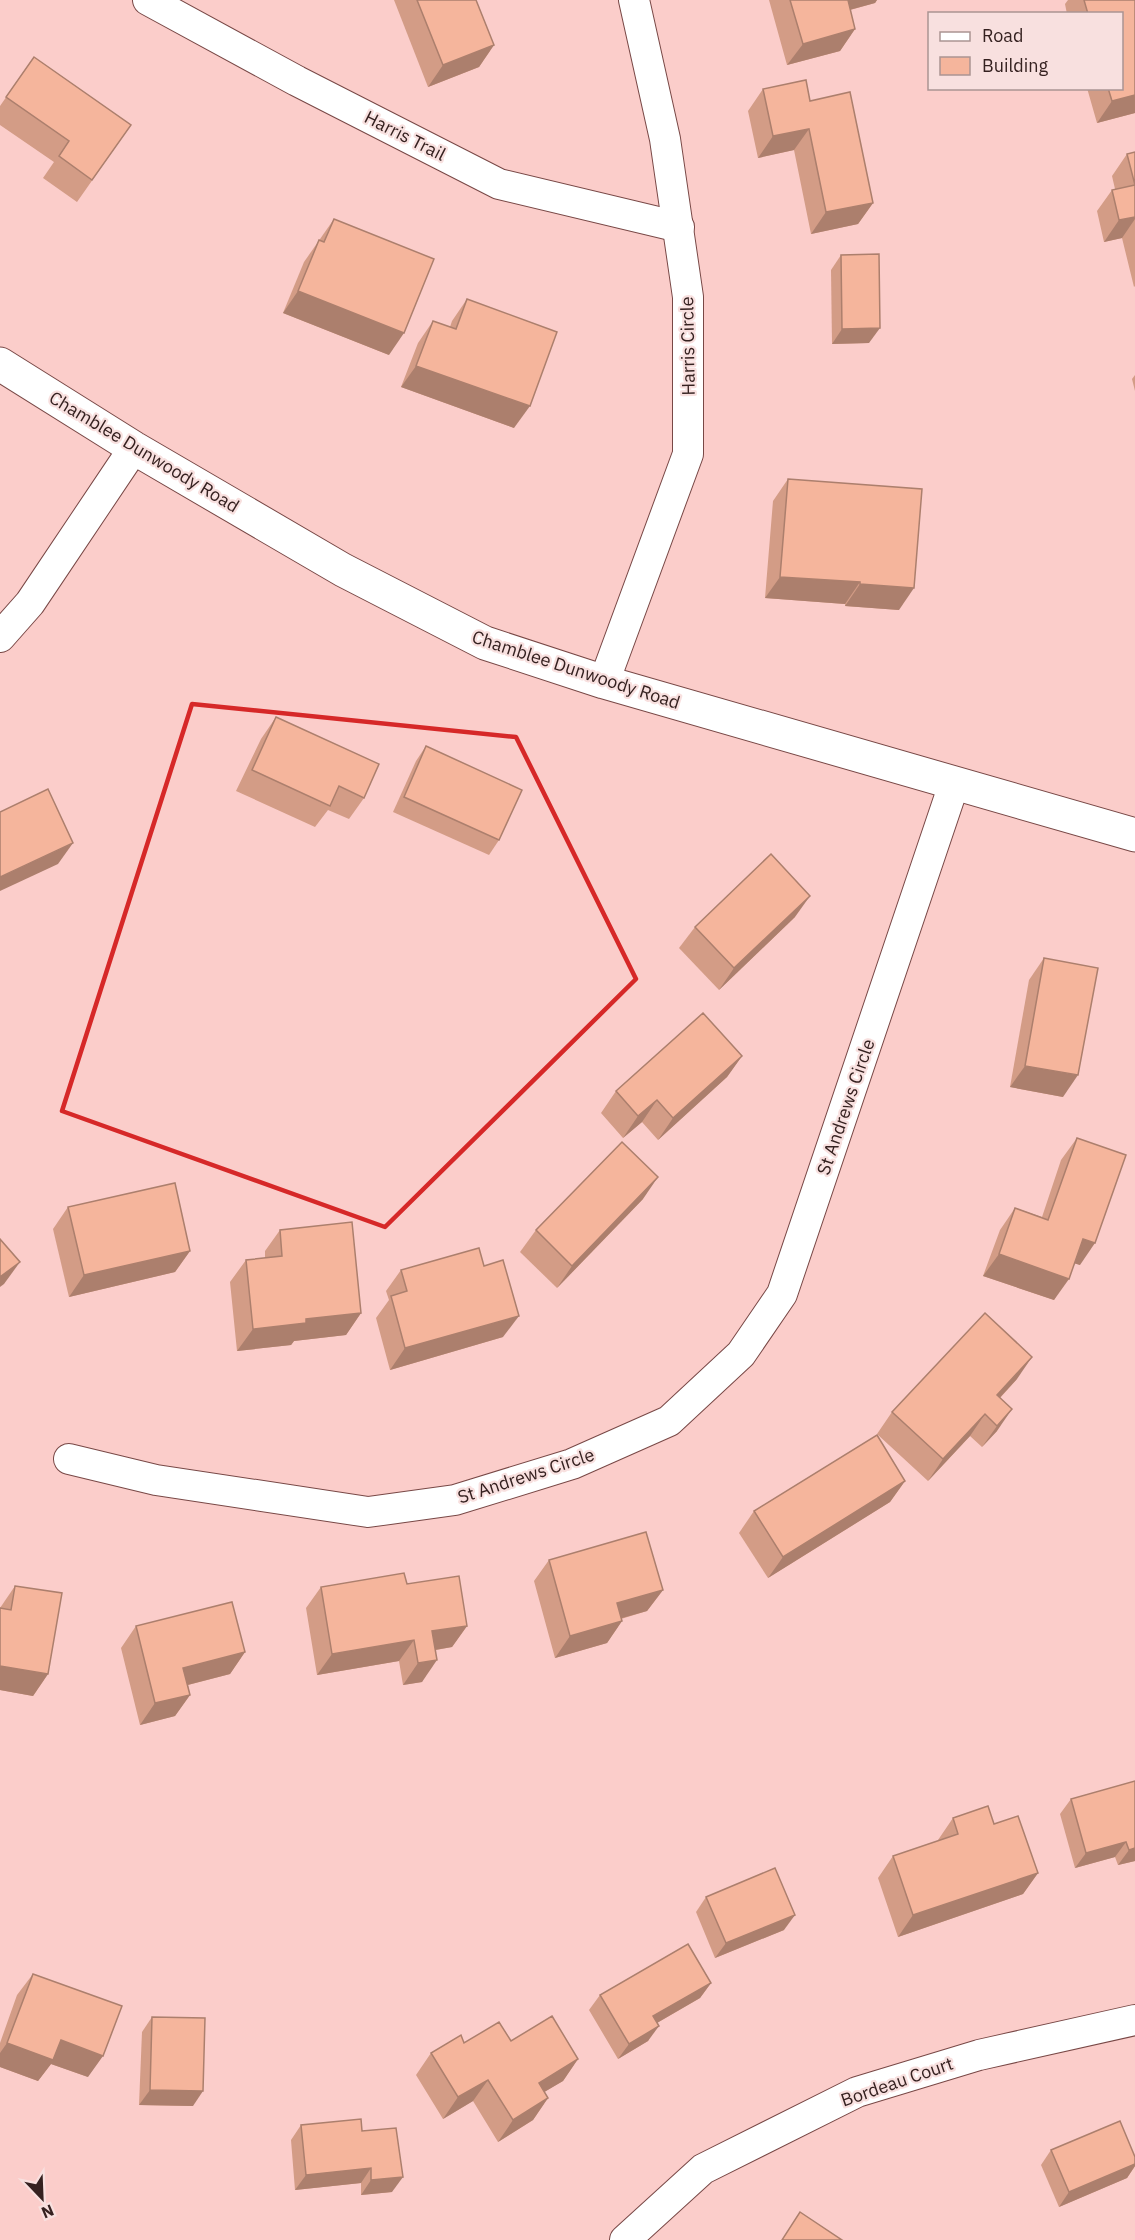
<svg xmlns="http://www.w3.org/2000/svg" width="1135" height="2240" font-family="'IBM Plex Sans',sans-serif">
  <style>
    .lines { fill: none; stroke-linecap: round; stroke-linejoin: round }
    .minor-casing { stroke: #784846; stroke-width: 32 }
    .tertiary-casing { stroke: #784846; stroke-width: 35 }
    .minor { stroke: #fff; stroke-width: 30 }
    .tertiary { stroke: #fff; stroke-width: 33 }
    .wall { fill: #d39c86 }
    .shaded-wall { fill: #ac7f6d }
    .building { fill: #f5b59c; stroke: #ac7f6d; stroke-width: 1.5 }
    .marked { fill: none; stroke: #d62828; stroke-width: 4.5; stroke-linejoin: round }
    .labels { text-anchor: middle; stroke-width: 4.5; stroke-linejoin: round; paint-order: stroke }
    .street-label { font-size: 18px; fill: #352120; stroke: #f8e0df }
  </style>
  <rect width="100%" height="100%" fill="#fbcdca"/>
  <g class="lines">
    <g class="minor-casing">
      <g id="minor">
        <path d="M 148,0 L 297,81 L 499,184 L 679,227"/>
        <path d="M 0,637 L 30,603 L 134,448"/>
        <path d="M 604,682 L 688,454 L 688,297 L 665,139 L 634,0"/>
        <path d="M 69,1459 L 156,1480 L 368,1512 L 455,1500 L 572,1464 L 669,1421 L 741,1354 L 782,1294 L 954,784"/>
        <path d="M 625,2240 L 703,2169 L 857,2092 L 979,2055 L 1135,2020"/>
      </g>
    </g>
    <g class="tertiary-casing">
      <path id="tertiary" d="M 0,364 L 134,448 L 343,570 L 485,643 L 604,682 L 1135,835"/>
    </g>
    <use href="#minor" class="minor"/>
    <use href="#tertiary" class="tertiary"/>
  </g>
  <g class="wall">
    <path d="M 394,0 L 476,0 L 494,45 L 479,67 L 428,87 Z"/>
    <path d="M 769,0 L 877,0 L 875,3 L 850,10 L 855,29 L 840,51 L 787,65 Z"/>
    <path d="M 1068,0 L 1135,0 L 1135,113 L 1097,123 L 1087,88 L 1122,88 L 1122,14 L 1067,14 L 1065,4 Z"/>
    <path d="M 34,57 L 131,125 L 77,202 L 43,178 L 54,162 L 0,125 L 0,106 Z"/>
    <path d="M 763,89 L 810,101 L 873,203 L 858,224 L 811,234 L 794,150 L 758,158 L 748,111 Z"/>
    <path d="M 1135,152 L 1135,286 L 1134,287 L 1122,238 L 1104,242 L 1097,211 L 1112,190 L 1115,189 L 1112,176 L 1127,154 Z"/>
    <path d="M 334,219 L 389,355 L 283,313 L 304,262 Z"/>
    <path d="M 841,255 L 869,343 L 832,344 L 831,270 Z"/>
    <path d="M 467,299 L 514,428 L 401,387 L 418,343 L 433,321 L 450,327 L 452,321 Z"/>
    <path d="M 1135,375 L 1135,391 L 1132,379 Z"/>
    <path d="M 788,479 L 899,610 L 845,606 L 845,604 L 765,598 L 773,501 Z"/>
    <path d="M 276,717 L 364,798 L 349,819 L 328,810 L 315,827 L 236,791 L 261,739 Z"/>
    <path d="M 426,746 L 499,840 L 489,855 L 393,812 L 416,761 Z"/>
    <path d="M 795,917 L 719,990 L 679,948 L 695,927 Z"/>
    <path d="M 1044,958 L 1063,1097 L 1010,1087 L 1029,980 Z"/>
    <path d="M 742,1056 L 727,1077 L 658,1140 L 642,1122 L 623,1138 L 601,1113 L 616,1091 Z"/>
    <path d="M 1077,1138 L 1080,1265 L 1074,1263 L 1054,1300 L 983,1276 L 1000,1230 L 1015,1208 L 1042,1217 L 1061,1160 Z"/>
    <path d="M 643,1199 L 557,1288 L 520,1252 L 536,1230 Z"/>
    <path d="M 68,1207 L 190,1251 L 175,1272 L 69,1297 L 53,1229 Z"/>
    <path d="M 280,1230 L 361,1313 L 346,1335 L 294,1341 L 291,1345 L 237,1351 L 230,1282 L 246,1260 L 265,1258 L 265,1251 Z"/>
    <path d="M 401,1270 L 503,1337 L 390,1370 L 376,1318 L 389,1300 L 386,1291 Z"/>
    <path d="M 1017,1379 L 1000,1398 L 997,1431 L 982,1447 L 970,1436 L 928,1481 L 877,1434 L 892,1412 Z"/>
    <path d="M 905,1481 L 890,1502 L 768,1578 L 739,1533 L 754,1511 Z"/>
    <path d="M 549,1560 L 663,1590 L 647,1611 L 621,1619 L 622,1621 L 607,1643 L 555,1658 L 534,1581 Z"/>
    <path d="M 407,1584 L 467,1626 L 452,1647 L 436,1650 L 422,1682 L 403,1685 L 399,1661 L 317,1675 L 306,1608 L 321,1587 Z"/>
    <path d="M 15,1586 L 48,1674 L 33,1696 L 0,1690 L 0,1608 Z"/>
    <path d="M 136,1626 L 245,1652 L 230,1674 L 188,1685 L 190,1695 L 175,1716 L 140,1725 L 121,1648 Z"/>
    <path d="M 1135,1781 L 1135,1861 L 1118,1865 L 1115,1857 L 1075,1868 L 1060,1814 L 1071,1799 Z"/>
    <path d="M 953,1818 L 994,1824 L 1038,1873 L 1023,1894 L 898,1937 L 878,1878 L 893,1856 L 938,1841 L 938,1840 Z"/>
    <path d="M 706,1897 L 784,1930 L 715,1958 L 696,1912 Z"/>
    <path d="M 33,1974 L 88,2077 L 51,2064 L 38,2081 L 0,2067 L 0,2043 L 17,1995 Z"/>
    <path d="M 711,1983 L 700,1998 L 657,2023 L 648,2041 L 618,2059 L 589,2010 L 600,1995 Z"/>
    <path d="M 152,2017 L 193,2106 L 139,2105 L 142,2032 Z"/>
    <path d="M 511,2041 L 578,2059 L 563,2081 L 544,2092 L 548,2098 L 533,2120 L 498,2142 L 473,2101 L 443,2119 L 416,2075 L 431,2053 L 464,2043 Z"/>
    <path d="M 301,2125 L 362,2131 L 392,2192 L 361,2195 L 361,2183 L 295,2190 L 291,2140 Z"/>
    <path d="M 1051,2150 L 1135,2157 L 1135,2166 L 1127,2178 L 1059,2207 L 1041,2165 Z"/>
  </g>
  <g class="shaded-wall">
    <path d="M 841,0 L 877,0 L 875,3 L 831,15 Z"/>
    <path d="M 855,29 L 840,51 L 787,65 L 803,44 Z"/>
    <path d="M 494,45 L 479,67 L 428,87 L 443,65 Z"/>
    <path d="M 1135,95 L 1135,113 L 1097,123 L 1112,101 Z"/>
    <path d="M 809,129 L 794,150 L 758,158 L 773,136 Z"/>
    <path d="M 873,203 L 858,224 L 811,234 L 826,212 Z"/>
    <path d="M 1135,217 L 1135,219 L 1122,238 L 1104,242 L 1119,220 Z"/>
    <path d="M 298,291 L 404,333 L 389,355 L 283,313 Z"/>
    <path d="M 880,328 L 869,343 L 832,344 L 842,329 Z"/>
    <path d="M 416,366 L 530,406 L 514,428 L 401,387 Z"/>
    <path d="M 780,577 L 860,582 L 845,604 L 765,598 Z"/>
    <path d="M 860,584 L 914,588 L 899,610 L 845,606 Z"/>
    <path d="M 73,843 L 58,864 L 0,891 L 0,877 Z"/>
    <path d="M 810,896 L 795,917 L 719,990 L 734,968 Z"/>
    <path d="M 742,1056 L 727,1077 L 658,1140 L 673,1118 Z"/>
    <path d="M 1025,1066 L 1078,1075 L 1063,1097 L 1010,1087 Z"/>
    <path d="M 657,1100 L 642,1122 L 623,1138 L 638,1116 Z"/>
    <path d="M 658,1177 L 643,1199 L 557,1288 L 572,1266 Z"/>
    <path d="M 1083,1239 L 1095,1243 L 1080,1265 L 1067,1261 Z"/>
    <path d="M 190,1251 L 175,1272 L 69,1297 L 84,1275 Z"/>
    <path d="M 999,1254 L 1069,1279 L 1054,1300 L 983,1276 Z"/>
    <path d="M 20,1262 L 4,1284 L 0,1287 L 0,1277 Z"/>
    <path d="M 361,1313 L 346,1335 L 294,1341 L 291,1345 L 237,1351 L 253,1329 L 306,1319 Z"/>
    <path d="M 519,1316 L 503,1337 L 390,1370 L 405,1348 Z"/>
    <path d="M 1032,1357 L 1017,1379 L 982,1417 L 997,1395 Z"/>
    <path d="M 1012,1409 L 997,1431 L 982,1447 L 997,1426 Z"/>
    <path d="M 985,1414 L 970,1436 L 928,1481 L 943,1459 Z"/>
    <path d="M 905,1481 L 890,1502 L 768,1578 L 783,1557 Z"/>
    <path d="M 663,1590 L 647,1611 L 601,1624 L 617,1603 Z"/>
    <path d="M 622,1621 L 607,1643 L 555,1658 L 570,1636 Z"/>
    <path d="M 467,1626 L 452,1647 L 417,1653 L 432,1631 Z"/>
    <path d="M 414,1640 L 399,1661 L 317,1675 L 332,1654 Z"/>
    <path d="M 245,1652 L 230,1674 L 168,1690 L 183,1668 Z"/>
    <path d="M 437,1660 L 422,1682 L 403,1685 L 418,1663 Z"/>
    <path d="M 0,1666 L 48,1674 L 33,1696 L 0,1690 Z"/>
    <path d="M 190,1695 L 175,1716 L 140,1725 L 155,1703 Z"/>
    <path d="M 1126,1842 L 1115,1857 L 1075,1868 L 1086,1853 Z"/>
    <path d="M 1135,1848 L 1135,1861 L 1118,1865 L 1129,1850 Z"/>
    <path d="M 1038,1873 L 1023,1894 L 898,1937 L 913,1915 Z"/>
    <path d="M 795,1915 L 784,1930 L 715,1958 L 726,1943 Z"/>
    <path d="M 711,1983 L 700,1998 L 643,2031 L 653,2016 Z"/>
    <path d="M 659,2026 L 648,2041 L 618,2059 L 629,2044 Z"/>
    <path d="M 61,2040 L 103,2056 L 88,2077 L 51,2064 L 38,2081 L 0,2067 L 0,2053 L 7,2043 Z"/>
    <path d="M 578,2059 L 563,2081 L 524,2104 L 539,2083 Z"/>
    <path d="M 488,2080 L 473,2101 L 443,2119 L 458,2097 Z"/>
    <path d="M 150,2090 L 203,2091 L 193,2106 L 139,2105 Z"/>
    <path d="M 548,2098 L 533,2120 L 498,2142 L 513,2120 Z"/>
    <path d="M 1135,2164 L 1135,2166 L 1127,2178 L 1059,2207 L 1069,2192 Z"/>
    <path d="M 371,2168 L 361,2183 L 295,2190 L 306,2175 Z"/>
    <path d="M 403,2177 L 392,2192 L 361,2195 L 371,2180 Z"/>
  </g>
  <g class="building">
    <path d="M 417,0 L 476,0 L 494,45 L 443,65 Z"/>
    <path d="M 790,0 L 848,0 L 855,29 L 803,44 Z"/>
    <path d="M 1084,0 L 1135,0 L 1135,95 L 1112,101 L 1108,88 L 1122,88 L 1122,14 L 1088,14 Z"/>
    <path d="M 34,57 L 131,125 L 92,180 L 59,156 L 69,141 L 6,97 Z"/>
    <path d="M 806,80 L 810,101 L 850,92 L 873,203 L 826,212 L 809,129 L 773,136 L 763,89 Z"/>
    <path d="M 1135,152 L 1135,217 L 1119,220 L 1112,190 L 1135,185 L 1127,154 Z"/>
    <path d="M 334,219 L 434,259 L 404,333 L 298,291 L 319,240 L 324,242 Z"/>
    <path d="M 879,254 L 880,328 L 842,329 L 841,255 Z"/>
    <path d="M 467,299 L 557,332 L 530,406 L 416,366 L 433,321 L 456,329 Z"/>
    <path d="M 788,479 L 922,489 L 914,588 L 860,584 L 860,582 L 780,577 Z"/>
    <path d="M 276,717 L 379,764 L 364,798 L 339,786 L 330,806 L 252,770 Z"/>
    <path d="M 426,746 L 522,790 L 499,840 L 404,797 Z"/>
    <path d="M 48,789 L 73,843 L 0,877 L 0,812 Z"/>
    <path d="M 771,854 L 810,896 L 734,968 L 695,927 Z"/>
    <path d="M 1044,958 L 1098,968 L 1078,1075 L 1025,1066 Z"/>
    <path d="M 703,1013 L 742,1056 L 673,1118 L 657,1100 L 638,1116 L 616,1091 Z"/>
    <path d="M 1077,1138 L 1126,1155 L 1095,1243 L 1083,1239 L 1069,1279 L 999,1254 L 1015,1208 L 1048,1220 Z"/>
    <path d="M 622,1142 L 658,1177 L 572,1266 L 536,1230 Z"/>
    <path d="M 175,1183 L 190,1251 L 84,1275 L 68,1207 Z"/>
    <path d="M 352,1222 L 361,1313 L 306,1319 L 306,1323 L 253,1329 L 246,1260 L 282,1256 L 280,1230 Z"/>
    <path d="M 0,1239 L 20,1262 L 0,1277 Z"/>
    <path d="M 479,1248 L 484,1266 L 503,1260 L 519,1316 L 405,1348 L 391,1296 L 407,1291 L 401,1270 Z"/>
    <path d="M 985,1313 L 1032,1357 L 997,1395 L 1012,1409 L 997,1426 L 985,1414 L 943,1459 L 892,1412 Z"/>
    <path d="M 877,1435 L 905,1481 L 783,1557 L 754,1511 Z"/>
    <path d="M 646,1532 L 663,1590 L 617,1603 L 622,1621 L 570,1636 L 549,1560 Z"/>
    <path d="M 404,1573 L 407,1584 L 459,1576 L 467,1626 L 432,1631 L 437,1660 L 418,1663 L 414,1640 L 332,1654 L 321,1587 Z"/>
    <path d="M 15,1586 L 62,1593 L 48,1674 L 0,1666 L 0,1608 L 11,1610 Z"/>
    <path d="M 232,1602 L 245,1652 L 183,1668 L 190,1695 L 155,1703 L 136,1626 Z"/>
    <path d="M 1135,1781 L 1135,1848 L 1129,1850 L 1126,1842 L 1086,1853 L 1071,1799 Z"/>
    <path d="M 988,1806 L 994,1824 L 1018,1816 L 1038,1873 L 913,1915 L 893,1856 L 958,1834 L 953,1818 Z"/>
    <path d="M 775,1868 L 795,1915 L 726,1943 L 706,1897 Z"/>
    <path d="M 688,1944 L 711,1983 L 653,2016 L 659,2026 L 629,2044 L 600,1995 Z"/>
    <path d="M 33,1974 L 122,2006 L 103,2056 L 61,2040 L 53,2060 L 7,2043 Z"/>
    <path d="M 552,2016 L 578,2059 L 539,2083 L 548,2098 L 513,2120 L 488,2080 L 458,2097 L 431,2053 L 461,2035 L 464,2043 L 499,2022 L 511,2041 Z"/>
    <path d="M 152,2017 L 205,2018 L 203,2091 L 150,2090 Z"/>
    <path d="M 361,2119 L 362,2131 L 396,2128 L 403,2177 L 371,2180 L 371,2168 L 306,2175 L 301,2125 Z"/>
    <path d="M 1120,2121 L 1135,2157 L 1135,2164 L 1069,2192 L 1051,2150 Z"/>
    <path d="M 800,2212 L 842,2240 L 782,2240 Z"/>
  </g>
  <path class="marked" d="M 192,704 L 516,737 L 636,979 L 385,1227 L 62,1111 Z"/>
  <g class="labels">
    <g class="street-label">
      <text transform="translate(405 136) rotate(27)" y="6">Harris Trail</text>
      <text transform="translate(688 346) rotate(-91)" y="6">Harris Circle</text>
      <text transform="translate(144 452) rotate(31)" y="6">Chamblee Dunwoody Road</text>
      <text transform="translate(576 670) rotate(18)" y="6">Chamblee Dunwoody Road</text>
      <text transform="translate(846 1107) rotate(-71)" y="6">St Andrews Circle</text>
      <text transform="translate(526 1476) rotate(-18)" y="6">St Andrews Circle</text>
      <text transform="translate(897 2082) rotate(-19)" y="6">Bordeau Court</text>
    </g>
  </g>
  <rect x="928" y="12" width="195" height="78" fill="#f8e0df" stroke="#aa9493" stroke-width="1.5"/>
  <rect x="940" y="32" width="30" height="9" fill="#ffffff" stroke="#aa9493" stroke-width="1.5"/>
  <text x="982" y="42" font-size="18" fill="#352120">Road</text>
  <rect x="940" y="57" width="30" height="18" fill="#f5b59c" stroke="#aa9493" stroke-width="1.5"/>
  <text x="982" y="72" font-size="18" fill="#352120">Building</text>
  <g transform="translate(42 2198) rotate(157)" stroke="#f8e0df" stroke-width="4.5" paint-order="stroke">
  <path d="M0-4.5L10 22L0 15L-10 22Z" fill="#352120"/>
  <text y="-9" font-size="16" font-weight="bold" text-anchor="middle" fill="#352120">N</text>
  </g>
</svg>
